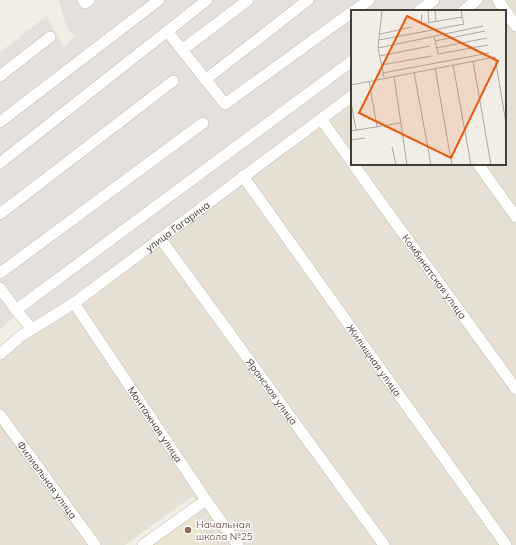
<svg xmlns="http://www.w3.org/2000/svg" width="516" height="545" font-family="Mulish,sans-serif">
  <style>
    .residential { fill: #e6e0d4 }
    .industrial { fill: #e5e0db }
    .education { fill: #ebe2d0 }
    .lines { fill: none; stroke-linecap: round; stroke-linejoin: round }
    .minor-casing { stroke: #c1b8ab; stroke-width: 12 }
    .minor { stroke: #fff; stroke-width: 11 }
    .education-dot { fill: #8d6e63; stroke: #fff; stroke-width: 1.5 }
    .labels { text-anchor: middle; stroke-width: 3; stroke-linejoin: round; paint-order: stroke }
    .street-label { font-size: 10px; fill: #453e35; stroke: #fff }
    .education-label { font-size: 10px; fill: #785e54; stroke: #fff; text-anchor: start }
    .inset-road { fill: none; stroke: #ada89f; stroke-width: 1 }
    .view { fill: #e8590c; fill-opacity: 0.15; stroke: #e8590c; stroke-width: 2 }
    .inset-edge { fill: none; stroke: #453e35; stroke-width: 2 }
  </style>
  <rect width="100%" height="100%" fill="#f2eee6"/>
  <path class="residential" d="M 474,0 L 516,0 L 516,545 L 147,545 L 200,506 L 193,496 L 125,545 L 0,545 L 0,359 L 72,296 L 352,90 L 352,164 L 505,164 L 505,11 L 459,11 Z"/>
  <path class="industrial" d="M 59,0 L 474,0 L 459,11 L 352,11 L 352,90 L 72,296 L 34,328 L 20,312 L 0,329 L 0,52 L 47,16 L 64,47 L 75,37 L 66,26 Z"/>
  <path class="education" d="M 193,514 L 214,545 L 151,545 Z"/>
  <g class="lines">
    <g class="minor-casing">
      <g id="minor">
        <path d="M 83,0 L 85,3 L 89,0"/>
        <path d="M 498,0 L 516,26"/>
        <path d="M 354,11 L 369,0"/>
        <path d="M 419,11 L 434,0"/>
        <path d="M 463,11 L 477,0"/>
        <path d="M 167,31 L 225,104 L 352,12"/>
        <path d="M 182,50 L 248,0"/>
        <path d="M 0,76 L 50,37"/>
        <path d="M 205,80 L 308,0"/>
        <path d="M 321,119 L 352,162"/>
        <path d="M 0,122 L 159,0"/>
        <path d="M 0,163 L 207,0"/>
        <path id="s1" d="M 353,164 L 516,389"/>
        <path d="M 478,164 L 516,217"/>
        <path id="s2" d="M 243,176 L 506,545"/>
        <path d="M 0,214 L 173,81"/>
        <path id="s3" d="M 160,238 L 384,545"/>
        <path d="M 0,273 L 203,123"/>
        <path d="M 0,288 L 16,310 L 32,329"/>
        <path id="s4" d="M 74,303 L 206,500 L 238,545"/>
        <path d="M 16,310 L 352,61"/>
        <path id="s5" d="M 0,354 L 21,336 L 74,303 L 352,96"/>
        <path id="s6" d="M 0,415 L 95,545"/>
        <path d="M 143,545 L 206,500"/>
      </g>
    </g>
    <use href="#minor" class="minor"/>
  </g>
  <circle class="education-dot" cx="188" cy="530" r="4"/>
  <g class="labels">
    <g class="street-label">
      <text dy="4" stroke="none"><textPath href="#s5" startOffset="219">улица Гагарина</textPath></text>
      <text dy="4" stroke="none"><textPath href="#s1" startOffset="139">Комбинатская улица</textPath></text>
      <text dy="4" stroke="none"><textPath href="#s2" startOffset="226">Жилищная улица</textPath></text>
      <text dy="4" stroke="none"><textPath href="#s3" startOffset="190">Яранская улица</textPath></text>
      <text dy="4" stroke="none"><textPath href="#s4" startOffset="146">Монтажная улица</textPath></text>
      <text dy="4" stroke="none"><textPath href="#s6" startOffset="80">Филиальная улица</textPath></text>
    </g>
    <g class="education-label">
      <text x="196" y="528">Начальная<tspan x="196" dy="12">школа №25</tspan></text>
    </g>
  </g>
  <g transform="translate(351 10)">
    <rect width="155" height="155" fill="#f2eee6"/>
    <path class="inset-road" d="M 31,0 L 27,38 L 33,67M 77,0 L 78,13M 84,0 L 85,12M 71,4 L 70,14 L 111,7 L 110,0M 29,24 L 61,17M 83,26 L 87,44 L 137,35M 28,30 L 113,14 L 111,7M 84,31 L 134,21M 27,38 L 132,16M 85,38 L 136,28M 28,46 L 79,36M 122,51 L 140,155M 30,55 L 81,46M 102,55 L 120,155M 84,58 L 101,155M 63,62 L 80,155M 32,63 L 138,43M 43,66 L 56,155M 18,71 L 26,117M 0,75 L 144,47 L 155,113M 0,92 L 5,120M 0,121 L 49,113M 0,130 L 14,128M 41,137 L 45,155"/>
    <path class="view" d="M 56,6 L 147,51 L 100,148 L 8,103 Z"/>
    <rect width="155" height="155" class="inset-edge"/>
  </g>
</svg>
